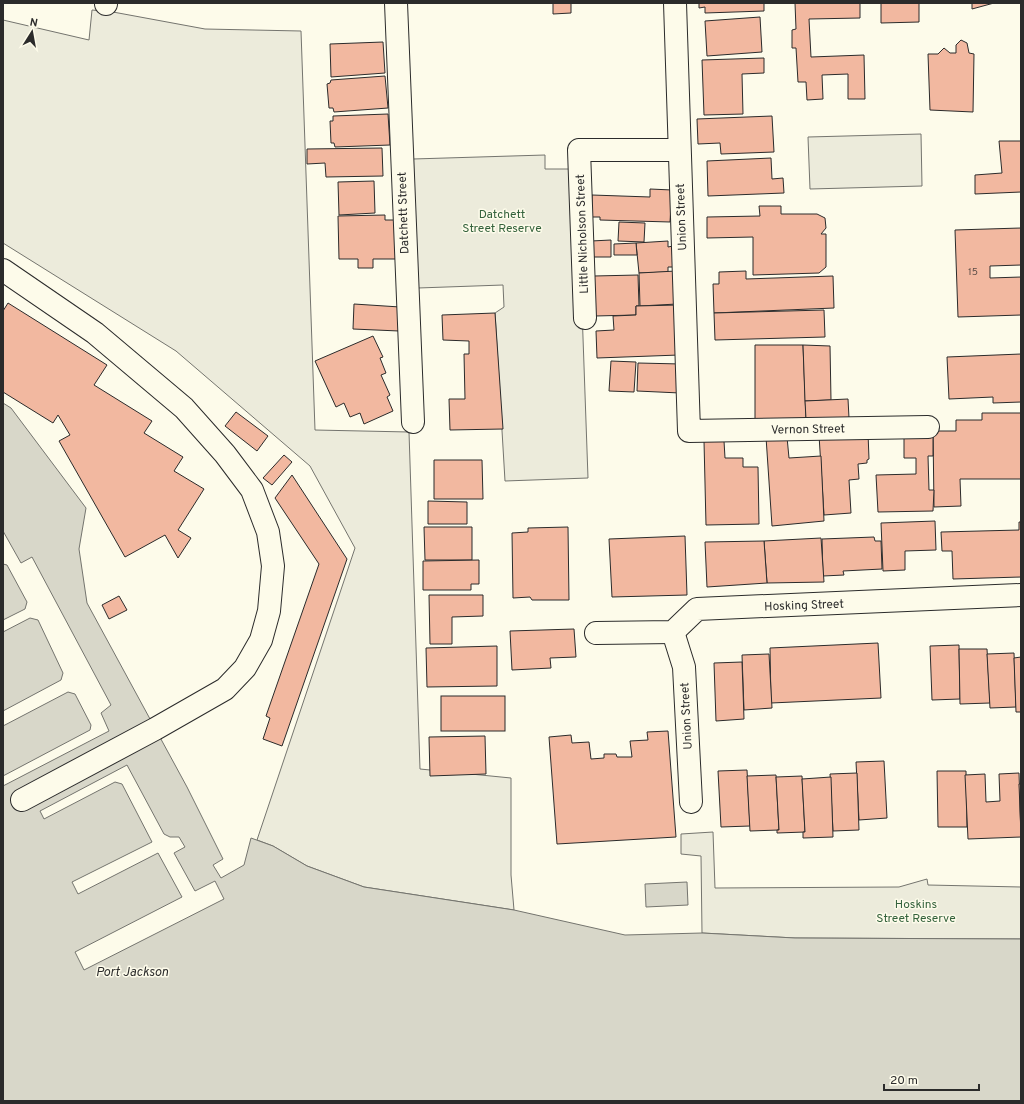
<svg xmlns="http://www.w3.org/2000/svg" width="1024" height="1104" font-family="Overpass,sans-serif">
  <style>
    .green { fill: #ecebdb; stroke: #74746e }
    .water { fill: #d8d7c9; stroke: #74746e }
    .pier { fill: #fdfbea; stroke: #74746e }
    .building { fill: #f2b8a0; stroke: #2b2b2b }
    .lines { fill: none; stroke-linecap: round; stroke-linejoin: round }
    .minor-casing { stroke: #2b2b2b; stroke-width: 24 }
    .minor { stroke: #fdfbea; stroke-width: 22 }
    .labels { text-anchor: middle; stroke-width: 3; stroke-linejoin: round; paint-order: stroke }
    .number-label { font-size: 10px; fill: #5d4e48 }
    .street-label { font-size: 12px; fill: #2b2b2b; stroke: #fdfbea }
    .park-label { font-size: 12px; fill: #34623c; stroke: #fdfbea }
    .water-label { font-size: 13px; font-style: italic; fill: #2b2b2b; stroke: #fdfbea }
  </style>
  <rect width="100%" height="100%" fill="#fdfbea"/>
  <g class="green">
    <path d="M 92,10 L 113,12 L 205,29 L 301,31 L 315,430 L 409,432 L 420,769 L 511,778 L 511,875 L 514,910 L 364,887 L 307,866 L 273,846 L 257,840 L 355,548 L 310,466 L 176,351 L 3,243 L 3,20 L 89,40 Z"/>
    <path d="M 921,134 L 922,186 L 810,189 L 808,137 Z"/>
    <path d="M 545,155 L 545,169 L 577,169 L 588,478 L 505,481 L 495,313 L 504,307 L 503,285 L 418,288 L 413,159 Z"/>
    <path d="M 713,832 L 715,888 L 899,887 L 927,879 L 928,885 L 1021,887 L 1021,939 L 795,938 L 702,933 L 701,856 L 681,854 L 681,834 Z"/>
  </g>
  <g class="water">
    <path d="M 3,403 L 11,408 L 86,508 L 79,549 L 87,603 L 187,787 L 223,859 L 213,865 L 221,878 L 244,865 L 251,838 L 273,846 L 307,866 L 364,887 L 514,910 L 625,935 L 702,933 L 795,938 L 1021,939 L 1021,1101 L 3,1101 Z"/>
    <path d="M 687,882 L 688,905 L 646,907 L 645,884 Z"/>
  </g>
  <g class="pier">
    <path d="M 3,531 L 21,563 L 32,557 L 111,705 L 101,713 L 109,731 L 3,786 L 3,776 L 90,730 L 91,725 L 75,694 L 68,692 L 3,726 L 3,711 L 61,680 L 63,673 L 38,620 L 30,618 L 3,632 L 3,620 L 25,609 L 27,602 L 7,565 L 3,564 Z"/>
    <path d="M 127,765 L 164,834 L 170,837 L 179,837 L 185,847 L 174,853 L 195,891 L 215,881 L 224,899 L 84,970 L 75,952 L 182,897 L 158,853 L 78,894 L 72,882 L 152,842 L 122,784 L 115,782 L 44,819 L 40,811 Z"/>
  </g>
  <g class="building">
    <path d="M 553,3 L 571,3 L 571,13 L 553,14 Z"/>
    <path d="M 699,3 L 764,3 L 764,11 L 705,13 L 705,7 L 699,8 Z"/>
    <path d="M 795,3 L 860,3 L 860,18 L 809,19 L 811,57 L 864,55 L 865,99 L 848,99 L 848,74 L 822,75 L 823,99 L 807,100 L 806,82 L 798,82 L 796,48 L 792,48 L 792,30 L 796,29 Z"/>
    <path d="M 881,3 L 919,3 L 919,22 L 881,23 Z"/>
    <path d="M 972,3 L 994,3 L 972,9 Z"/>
    <path d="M 760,17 L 762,52 L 707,56 L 705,21 Z"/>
    <path d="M 961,40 L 967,43 L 969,53 L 974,54 L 973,112 L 930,110 L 928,54 L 938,54 L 944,48 L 950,53 L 956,53 L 956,45 Z"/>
    <path d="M 383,42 L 385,73 L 331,77 L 330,44 Z"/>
    <path d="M 764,58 L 764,73 L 742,74 L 743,114 L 704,115 L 702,60 Z"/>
    <path d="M 385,76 L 388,108 L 334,112 L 333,108 L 329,108 L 327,84 L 330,83 L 331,80 Z"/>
    <path d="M 388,114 L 390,145 L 335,147 L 334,143 L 331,143 L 330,121 L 333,121 L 333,116 Z"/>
    <path d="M 772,116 L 774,152 L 721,154 L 720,143 L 698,144 L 697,119 Z"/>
    <path d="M 999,141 L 1021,141 L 1021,192 L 975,194 L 975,175 L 1002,173 Z"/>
    <path d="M 382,148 L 383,176 L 326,177 L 325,163 L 307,164 L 307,149 Z"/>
    <path d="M 771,158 L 772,179 L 783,178 L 784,193 L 708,196 L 707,161 Z"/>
    <path d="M 374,181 L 375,213 L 339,215 L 338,182 Z"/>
    <path d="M 650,189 L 672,190 L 670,222 L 600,220 L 600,217 L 591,217 L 592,195 L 650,197 Z"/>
    <path d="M 759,206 L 781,206 L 781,214 L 817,214 L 825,218 L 826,228 L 821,234 L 826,234 L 826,267 L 819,273 L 753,275 L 753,237 L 707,238 L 707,217 L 760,216 Z"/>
    <path d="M 385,215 L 385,220 L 397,220 L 397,259 L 373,259 L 373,268 L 358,268 L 358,259 L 339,259 L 338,216 Z"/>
    <path d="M 619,222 L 645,223 L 644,242 L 618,241 Z"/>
    <path d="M 1021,228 L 1021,265 L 990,266 L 990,278 L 1021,277 L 1021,315 L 958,317 L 955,230 Z"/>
    <path d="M 611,240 L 611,257 L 591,257 L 591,241 Z"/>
    <path d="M 668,241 L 668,247 L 673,246 L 674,267 L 668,267 L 668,272 L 639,273 L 636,243 Z"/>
    <path d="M 636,243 L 637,255 L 614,255 L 614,244 Z"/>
    <path d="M 676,271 L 677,304 L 640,306 L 639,273 Z"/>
    <path d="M 746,271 L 746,279 L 833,276 L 834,308 L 714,313 L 713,284 L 719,284 L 719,272 Z"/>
    <path d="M 638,275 L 639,306 L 636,306 L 636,315 L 595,316 L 594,276 Z"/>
    <path d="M 8,303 L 107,365 L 94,385 L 152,421 L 144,433 L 183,457 L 174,471 L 204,489 L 178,530 L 191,538 L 178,558 L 165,535 L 125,557 L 59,441 L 70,435 L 58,415 L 53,423 L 3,392 L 3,311 Z"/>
    <path d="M 354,304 L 400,307 L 399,331 L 353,329 Z"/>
    <path d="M 678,305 L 679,355 L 597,358 L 596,331 L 614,330 L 613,316 L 636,315 L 636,306 Z"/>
    <path d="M 824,310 L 825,337 L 715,340 L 714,313 Z"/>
    <path d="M 495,313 L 503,429 L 450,430 L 449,399 L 465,399 L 464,354 L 469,354 L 469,341 L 443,340 L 442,315 Z"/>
    <path d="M 373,336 L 383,357 L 380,358 L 386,373 L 381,375 L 390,395 L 387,397 L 393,411 L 364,424 L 360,413 L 350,417 L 344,403 L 336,407 L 315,361 Z"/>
    <path d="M 755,345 L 803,345 L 806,419 L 755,420 Z"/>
    <path d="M 803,345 L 830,346 L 831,400 L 805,401 Z"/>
    <path d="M 1021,354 L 1021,402 L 993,403 L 993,397 L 949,399 L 947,357 Z"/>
    <path d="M 611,361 L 636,362 L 634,392 L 609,391 Z"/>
    <path d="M 638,363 L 681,364 L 680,393 L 637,391 Z"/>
    <path d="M 848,399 L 849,418 L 806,419 L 805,401 Z"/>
    <path d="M 236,412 L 268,436 L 257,451 L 225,426 Z"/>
    <path d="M 982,413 L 1021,413 L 1021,479 L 960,479 L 961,506 L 934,507 L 933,431 L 956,431 L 956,420 L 982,420 Z"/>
    <path d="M 933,431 L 933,456 L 928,456 L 929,490 L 934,490 L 933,511 L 878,512 L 876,475 L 916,474 L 916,458 L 904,458 L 904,432 Z"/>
    <path d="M 868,433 L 869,459 L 867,460 L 867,463 L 858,464 L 859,479 L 849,480 L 851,513 L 824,515 L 819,435 Z"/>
    <path d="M 766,437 L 787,437 L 789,458 L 821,456 L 824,521 L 772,526 Z"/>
    <path d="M 704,441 L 724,441 L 725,458 L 743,458 L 743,467 L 758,467 L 759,524 L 706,525 Z"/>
    <path d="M 284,455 L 292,462 L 272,485 L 263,478 Z"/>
    <path d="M 434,460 L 482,460 L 483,499 L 434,499 Z"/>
    <path d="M 292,475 L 347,559 L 282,746 L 263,739 L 270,718 L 266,716 L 319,564 L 275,498 Z"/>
    <path d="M 428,501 L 467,502 L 467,524 L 428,524 Z"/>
    <path d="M 935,521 L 936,550 L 905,551 L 905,570 L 883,571 L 881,523 Z"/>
    <path d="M 1019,522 L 1021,522 L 1021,577 L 953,579 L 952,551 L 942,551 L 941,532 L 1019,530 Z"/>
    <path d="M 424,527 L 472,527 L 472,560 L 425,560 Z"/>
    <path d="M 568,527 L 569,600 L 532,600 L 530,597 L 513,598 L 512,533 L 528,532 L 528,528 Z"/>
    <path d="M 685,536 L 687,595 L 612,597 L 609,539 Z"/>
    <path d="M 874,537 L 875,541 L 881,541 L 882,569 L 843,571 L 844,575 L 823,576 L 822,539 Z"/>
    <path d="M 821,538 L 824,582 L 767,583 L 764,541 Z"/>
    <path d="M 764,541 L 767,583 L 707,587 L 705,542 Z"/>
    <path d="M 479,560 L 479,584 L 471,584 L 471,590 L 423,590 L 423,561 Z"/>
    <path d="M 429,595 L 483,595 L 483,616 L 452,617 L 452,644 L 430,644 Z"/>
    <path d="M 119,596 L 127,610 L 109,619 L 102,605 Z"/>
    <path d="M 574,629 L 576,657 L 550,658 L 551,668 L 512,670 L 510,631 Z"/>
    <path d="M 878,643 L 881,698 L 771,703 L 770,648 Z"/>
    <path d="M 959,645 L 960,699 L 932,700 L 930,646 Z"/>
    <path d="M 497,646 L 497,686 L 427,687 L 426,648 Z"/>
    <path d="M 959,649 L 987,649 L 990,703 L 960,704 Z"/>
    <path d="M 1014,653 L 1016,707 L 990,708 L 987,654 Z"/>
    <path d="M 769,654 L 772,708 L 744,710 L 742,655 Z"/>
    <path d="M 1021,657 L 1021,712 L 1016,712 L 1014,658 Z"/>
    <path d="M 742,662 L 744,719 L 716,721 L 714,663 Z"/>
    <rect x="441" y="696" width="64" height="35"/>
    <path d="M 668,731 L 676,837 L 557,844 L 549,737 L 571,735 L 572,743 L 589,742 L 591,759 L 604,758 L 604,754 L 616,754 L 617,757 L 632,757 L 630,741 L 648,740 L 647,732 Z"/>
    <path d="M 485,736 L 486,774 L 430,776 L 429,737 Z"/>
    <path d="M 884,761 L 887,818 L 859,820 L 856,762 Z"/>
    <path d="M 747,770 L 750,826 L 721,827 L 718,771 Z"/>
    <path d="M 937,771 L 966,771 L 967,827 L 938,827 Z"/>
    <path d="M 857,773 L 859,830 L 833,831 L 830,774 Z"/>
    <path d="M 1019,773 L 1021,837 L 968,839 L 965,775 L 985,774 L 986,802 L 1000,801 L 999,774 Z"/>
    <path d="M 776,775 L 779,830 L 750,831 L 747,776 Z"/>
    <path d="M 802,776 L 805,832 L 777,833 L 777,830 L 779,830 L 776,777 Z"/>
    <path d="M 831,777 L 833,837 L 803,838 L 803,832 L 805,832 L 802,779 Z"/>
    <path d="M 1019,784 L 1021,784 L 1021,836 Z"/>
  </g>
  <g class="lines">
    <g class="minor-casing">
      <g id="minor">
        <path d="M 396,3 L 413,422"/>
        <path d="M 675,3 L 689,431 L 928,427"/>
        <path d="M 106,4 L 106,3"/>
        <path d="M 3,270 L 95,333 L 184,408 L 225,454 L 252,490 L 268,532 L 273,566 L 269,611 L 261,640 L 245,668 L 225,689 L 155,729 L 22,800"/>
        <path d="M 585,318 L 579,150 L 679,150"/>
        <path d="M 673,632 L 684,667 L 691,802"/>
        <path d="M 596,633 L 673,632 L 697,609 L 1021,595"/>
      </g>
    </g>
    <use href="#minor" class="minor"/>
  </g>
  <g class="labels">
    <g class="number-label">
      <text x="973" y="275">15</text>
    </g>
    <g class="street-label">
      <text transform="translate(403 213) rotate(-92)" y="4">Datchett Street</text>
      <text transform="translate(681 217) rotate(-92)" y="4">Union Street</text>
      <text transform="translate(582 234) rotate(-92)" y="4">Little Nicholson Street</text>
      <text transform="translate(808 429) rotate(-1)" y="4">Vernon Street</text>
      <text transform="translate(804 605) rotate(-2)" y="4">Hosking Street</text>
      <text transform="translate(686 716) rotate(-93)" y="4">Union Street</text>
    </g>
    <g class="park-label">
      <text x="502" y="218">Datchett<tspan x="502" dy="14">Street Reserve</tspan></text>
      <text x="916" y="908">Hoskins<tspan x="916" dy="14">Street Reserve</tspan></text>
    </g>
    <g class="water-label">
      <text x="132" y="976">Port Jackson</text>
    </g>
  </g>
  <rect width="1024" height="1104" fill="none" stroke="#2b2b2b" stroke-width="8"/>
  <g transform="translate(32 32) rotate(11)" stroke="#fdfbea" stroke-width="3" paint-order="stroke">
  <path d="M0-3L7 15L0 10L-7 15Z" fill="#2b2b2b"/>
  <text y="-6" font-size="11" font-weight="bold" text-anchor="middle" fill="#2b2b2b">N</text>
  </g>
  <path d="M884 1084v6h95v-6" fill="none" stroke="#2b2b2b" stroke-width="2"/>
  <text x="890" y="1084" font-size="12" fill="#2b2b2b" stroke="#fdfbea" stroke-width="3" paint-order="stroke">20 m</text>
</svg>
